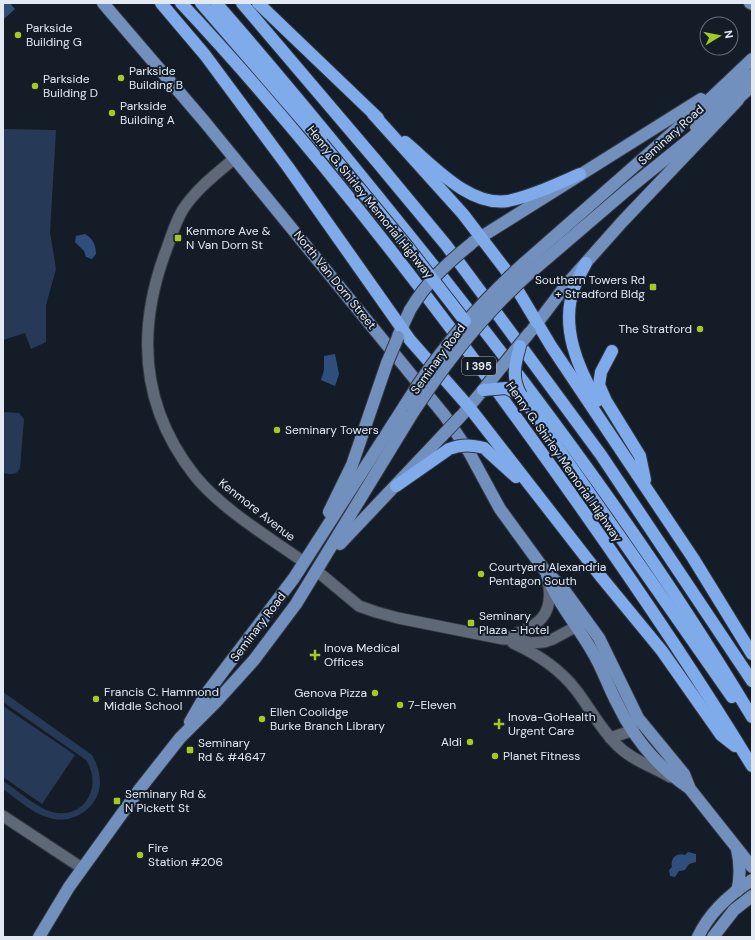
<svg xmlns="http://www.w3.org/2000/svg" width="755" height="940" font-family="'DM Sans',sans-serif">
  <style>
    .green { fill: #263a58 }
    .water { fill: #2f4e7b }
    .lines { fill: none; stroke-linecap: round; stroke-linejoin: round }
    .minor-casing { stroke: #343842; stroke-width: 13 }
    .major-casing { stroke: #343842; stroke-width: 14 }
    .highway-casing { stroke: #343842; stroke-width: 14 }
    .minor { stroke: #5e6877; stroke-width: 11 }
    .major { stroke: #7290bd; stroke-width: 12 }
    .highway { stroke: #7fabeb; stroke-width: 12 }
    .major-bridge-casing { stroke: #343842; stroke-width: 14; stroke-linecap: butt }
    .highway-bridge-casing { stroke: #343842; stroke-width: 14; stroke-linecap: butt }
    .major-bridge { stroke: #7290bd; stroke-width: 12 }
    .highway-bridge { stroke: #7fabeb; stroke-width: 12 }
    .poi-dot { fill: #a3c927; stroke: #141c28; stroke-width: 1.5 }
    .labels { text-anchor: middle; stroke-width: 4; stroke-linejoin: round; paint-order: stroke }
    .shield { fill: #141c28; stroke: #a5acb5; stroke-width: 1 }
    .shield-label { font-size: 11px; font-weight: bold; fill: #e3e9f2 }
    .poi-label { font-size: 12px; fill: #e3e9f2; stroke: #141c28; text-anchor: start }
    .street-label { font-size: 12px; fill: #e3e9f2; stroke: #141c28 }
  </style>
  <rect width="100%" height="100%" fill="#141c28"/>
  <g class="green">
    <path d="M 3,129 L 56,130 L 50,232 L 56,269 L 46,305 L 46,342 L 31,349 L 25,333 L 3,340 Z"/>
    <path d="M 3,412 L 19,413 L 24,419 L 20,468 C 16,476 11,474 3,473 Z"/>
    <path d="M 3,692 L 92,755 C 97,764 100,772 100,783 C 99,808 73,825 50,818 C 33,814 17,799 3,789 L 3,781 C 17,790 37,808 52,812 C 85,820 103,786 86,760 L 3,702 Z"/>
    <path d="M 3,706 L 75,755 L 42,804 L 3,777 Z"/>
  </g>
  <g class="water">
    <path d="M 3,3 L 10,3 L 15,9 L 4,19 Z"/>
    <path d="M 85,234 C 93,238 96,246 96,254 L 92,259 L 86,257 L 84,251 L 75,242 L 76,236 Z"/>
    <path d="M 335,354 L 339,374 L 335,386 L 321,380 L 324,370 L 324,356 Z"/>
    <path d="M 688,852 L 696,854 L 696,862 L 689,864 L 685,870 L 679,871 L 675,877 L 670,876 L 669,870 L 672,867 C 670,858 677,852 685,855 Z"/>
  </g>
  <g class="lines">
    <g class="minor-casing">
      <g id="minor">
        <path d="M 235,158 C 216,174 195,190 182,211 C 174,225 170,241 164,256 C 136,335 142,409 195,476 C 222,509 267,536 301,560"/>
        <path d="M 317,571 L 359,606 L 376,612 L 398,618 L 503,639 L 516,639 L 531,643 L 544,642 L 553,639 L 583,623"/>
        <path d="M 508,637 C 537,626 555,617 548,581"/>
        <path d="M 513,643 C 537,654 560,669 576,690 C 590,708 601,730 618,746 C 632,760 653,767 670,777"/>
        <path d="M 610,738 L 631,731 L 636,723"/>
        <path d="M 3,816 L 82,868"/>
      </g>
    </g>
    <g class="major-casing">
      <g id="major">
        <path d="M 103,3 L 204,121 L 445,416 L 469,452 L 500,509 L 546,572 L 562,587 L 599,638 L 638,718 L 684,774 L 690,789 L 752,867"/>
        <path d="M 750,3 L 752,4"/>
        <path d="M 732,104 L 752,86"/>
        <path d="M 696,127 L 752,75"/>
        <path d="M 473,242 L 701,99"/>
        <path d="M 523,264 L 696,112 L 752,59"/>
        <path d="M 530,273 L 627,190 L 706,126"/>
        <path d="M 532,330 L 566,285 L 622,222 L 738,100"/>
        <path d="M 398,336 L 410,310"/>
        <path d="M 463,414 L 483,390"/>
        <path d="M 329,512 L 352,465 L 387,363"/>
        <path d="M 340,544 L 442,436"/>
        <path d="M 547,575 C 558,604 577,625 592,651 C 602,667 608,686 617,703 C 633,737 658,767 689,788"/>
        <path d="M 190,722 L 206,694 L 294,578 L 405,405"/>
        <path d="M 737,891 C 741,877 740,863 737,849"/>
        <path d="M 39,937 L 69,887 L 139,790 L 180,738 L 216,702 L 254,660 L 296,604 L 412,414"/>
        <path d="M 698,937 C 709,913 730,894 752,880"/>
        <path d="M 713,937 L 734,910 L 752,896"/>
      </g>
    </g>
    <g class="highway-casing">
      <g id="highway">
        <path d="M 161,3 L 205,55 L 288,167 L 410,340 L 469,407 L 602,578 L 662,651 L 721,735 L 735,746"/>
        <path d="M 181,3 C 303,133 412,273 516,417 C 598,530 679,646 752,766"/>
        <path d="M 201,3 L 322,143"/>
        <path d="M 216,3 C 288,85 357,170 425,255 C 543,403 655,555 752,717"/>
        <path d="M 242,3 L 378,163 L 446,245 L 481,292 L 601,455 L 752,681"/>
        <path d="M 258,3 L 378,118"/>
        <path d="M 373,114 L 463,214 L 505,269 L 551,346 L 693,558 L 752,654"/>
        <path d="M 405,142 C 433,165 469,207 508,201 C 532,196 557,184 580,174"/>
        <path d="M 586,263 C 582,271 577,280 574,288 C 560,327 578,368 597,401"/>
        <path d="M 612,351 L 601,372 L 599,385 L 606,401 L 640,456 L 645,480"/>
        <path d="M 521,395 L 732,697"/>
        <path d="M 484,448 L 516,477"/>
        <path d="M 396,486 L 449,449"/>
      </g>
    </g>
    <use href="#minor" class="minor"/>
    <use href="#major" class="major"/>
    <use href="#highway" class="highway"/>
    <g class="major-bridge-casing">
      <g id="major-bridge">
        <path d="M 410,310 C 426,283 446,264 471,244"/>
        <path d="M 387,363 L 398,337"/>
        <path d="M 483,390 L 530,332"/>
        <path d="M 405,405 C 438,351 476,307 523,264"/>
        <path d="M 412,414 C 446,362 483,314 530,273"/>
        <path d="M 442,436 L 461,416"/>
      </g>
    </g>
    <g class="highway-bridge-casing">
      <g id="highway-bridge">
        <path d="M 322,143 L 407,246 L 465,321"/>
        <path d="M 520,346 C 515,364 511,378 521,395"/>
        <path d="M 483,390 L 506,388 L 521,395"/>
        <path d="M 449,449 C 462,444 472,445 484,448"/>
      </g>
    </g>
    <use href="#major-bridge" class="major-bridge"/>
    <use href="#highway-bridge" class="highway-bridge"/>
  </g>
  <g class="poi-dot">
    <circle cx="18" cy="35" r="4"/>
    <circle cx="121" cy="78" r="4"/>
    <circle cx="35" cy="86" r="4"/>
    <circle cx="112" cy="113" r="4"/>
    <rect x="174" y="234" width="8" height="8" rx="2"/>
    <rect x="649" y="283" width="8" height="8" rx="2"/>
    <circle cx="700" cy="329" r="4"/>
    <circle cx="277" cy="430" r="4"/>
    <circle cx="481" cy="574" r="4"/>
    <rect x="467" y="619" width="8" height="8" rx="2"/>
    <path d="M313 649h4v4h4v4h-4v4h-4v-4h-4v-4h4z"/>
    <circle cx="375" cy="693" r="4"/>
    <circle cx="96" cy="699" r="4"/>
    <circle cx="400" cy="705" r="4"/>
    <circle cx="262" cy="719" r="4"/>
    <path d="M497 718h4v4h4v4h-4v4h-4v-4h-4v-4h4z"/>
    <circle cx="470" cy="742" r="4"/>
    <rect x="186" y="746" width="8" height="8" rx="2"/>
    <circle cx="495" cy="756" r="4"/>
    <rect x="113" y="797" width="8" height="8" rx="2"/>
    <circle cx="140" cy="855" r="4"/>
  </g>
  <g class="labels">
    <rect class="shield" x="462" y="357" width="34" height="18" rx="3"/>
    <g class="shield-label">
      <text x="479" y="370">I 395</text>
    </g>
    <g class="poi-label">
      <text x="26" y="32">Parkside<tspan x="26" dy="14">Building G</tspan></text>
      <text x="129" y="75">Parkside<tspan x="129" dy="14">Building B</tspan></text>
      <text x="43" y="83">Parkside<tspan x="43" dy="14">Building D</tspan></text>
      <text x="120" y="110">Parkside<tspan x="120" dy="14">Building A</tspan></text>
      <text x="186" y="235">Kenmore Ave &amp;<tspan x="186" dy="14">N Van Dorn St</tspan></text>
      <text x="645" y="284" text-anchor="end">Southern Towers Rd<tspan x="645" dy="14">+ Stradford Bldg</tspan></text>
      <text x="692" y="333" text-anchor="end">The Stratford</text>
      <text x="285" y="434">Seminary Towers</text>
      <text x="489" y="571">Courtyard Alexandria<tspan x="489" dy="14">Pentagon South</tspan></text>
      <text x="479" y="620">Seminary<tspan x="479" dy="14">Plaza - Hotel</tspan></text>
      <text x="324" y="652">Inova Medical<tspan x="324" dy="14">Offices</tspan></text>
      <text x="104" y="696">Francis C. Hammond<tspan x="104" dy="14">Middle School</tspan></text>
      <text x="367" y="697" text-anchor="end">Genova Pizza</text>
      <text x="408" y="709">7-Eleven</text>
      <text x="270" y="716">Ellen Coolidge<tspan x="270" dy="14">Burke Branch Library</tspan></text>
      <text x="508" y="721">Inova-GoHealth<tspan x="508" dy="14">Urgent Care</tspan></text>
      <text x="462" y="746" text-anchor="end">Aldi</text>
      <text x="198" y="747">Seminary<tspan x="198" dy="14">Rd &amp; #4647</tspan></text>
      <text x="503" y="760">Planet Fitness</text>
      <text x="125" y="798">Seminary Rd &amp;<tspan x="125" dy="14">N Pickett St</tspan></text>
      <text x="148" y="852">Fire<tspan x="148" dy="14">Station #206</tspan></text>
    </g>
    <g class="street-label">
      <text transform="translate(671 135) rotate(-42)" y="4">Seminary Road</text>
      <text transform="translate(370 202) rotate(51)" y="4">Henry G. Shirley Memorial Highway</text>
      <text transform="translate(335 280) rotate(51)" y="4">North Van Dorn Street</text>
      <text transform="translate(438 359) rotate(-54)" y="4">Seminary Road</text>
      <text transform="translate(564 462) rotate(55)" y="4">Henry G. Shirley Memorial Highway</text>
      <text transform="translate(257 510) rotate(38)" y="4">Kenmore Avenue</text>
      <text transform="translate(258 627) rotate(-53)" y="4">Seminary Road</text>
    </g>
  </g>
  <rect width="755" height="940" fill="none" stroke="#e3e9f2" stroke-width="8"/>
  <g transform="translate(719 36) rotate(80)"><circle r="19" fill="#141c28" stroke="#676e79"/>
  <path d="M0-3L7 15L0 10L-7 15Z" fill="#a3c927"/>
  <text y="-6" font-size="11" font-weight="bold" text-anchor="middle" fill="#e3e9f2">N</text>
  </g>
</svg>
